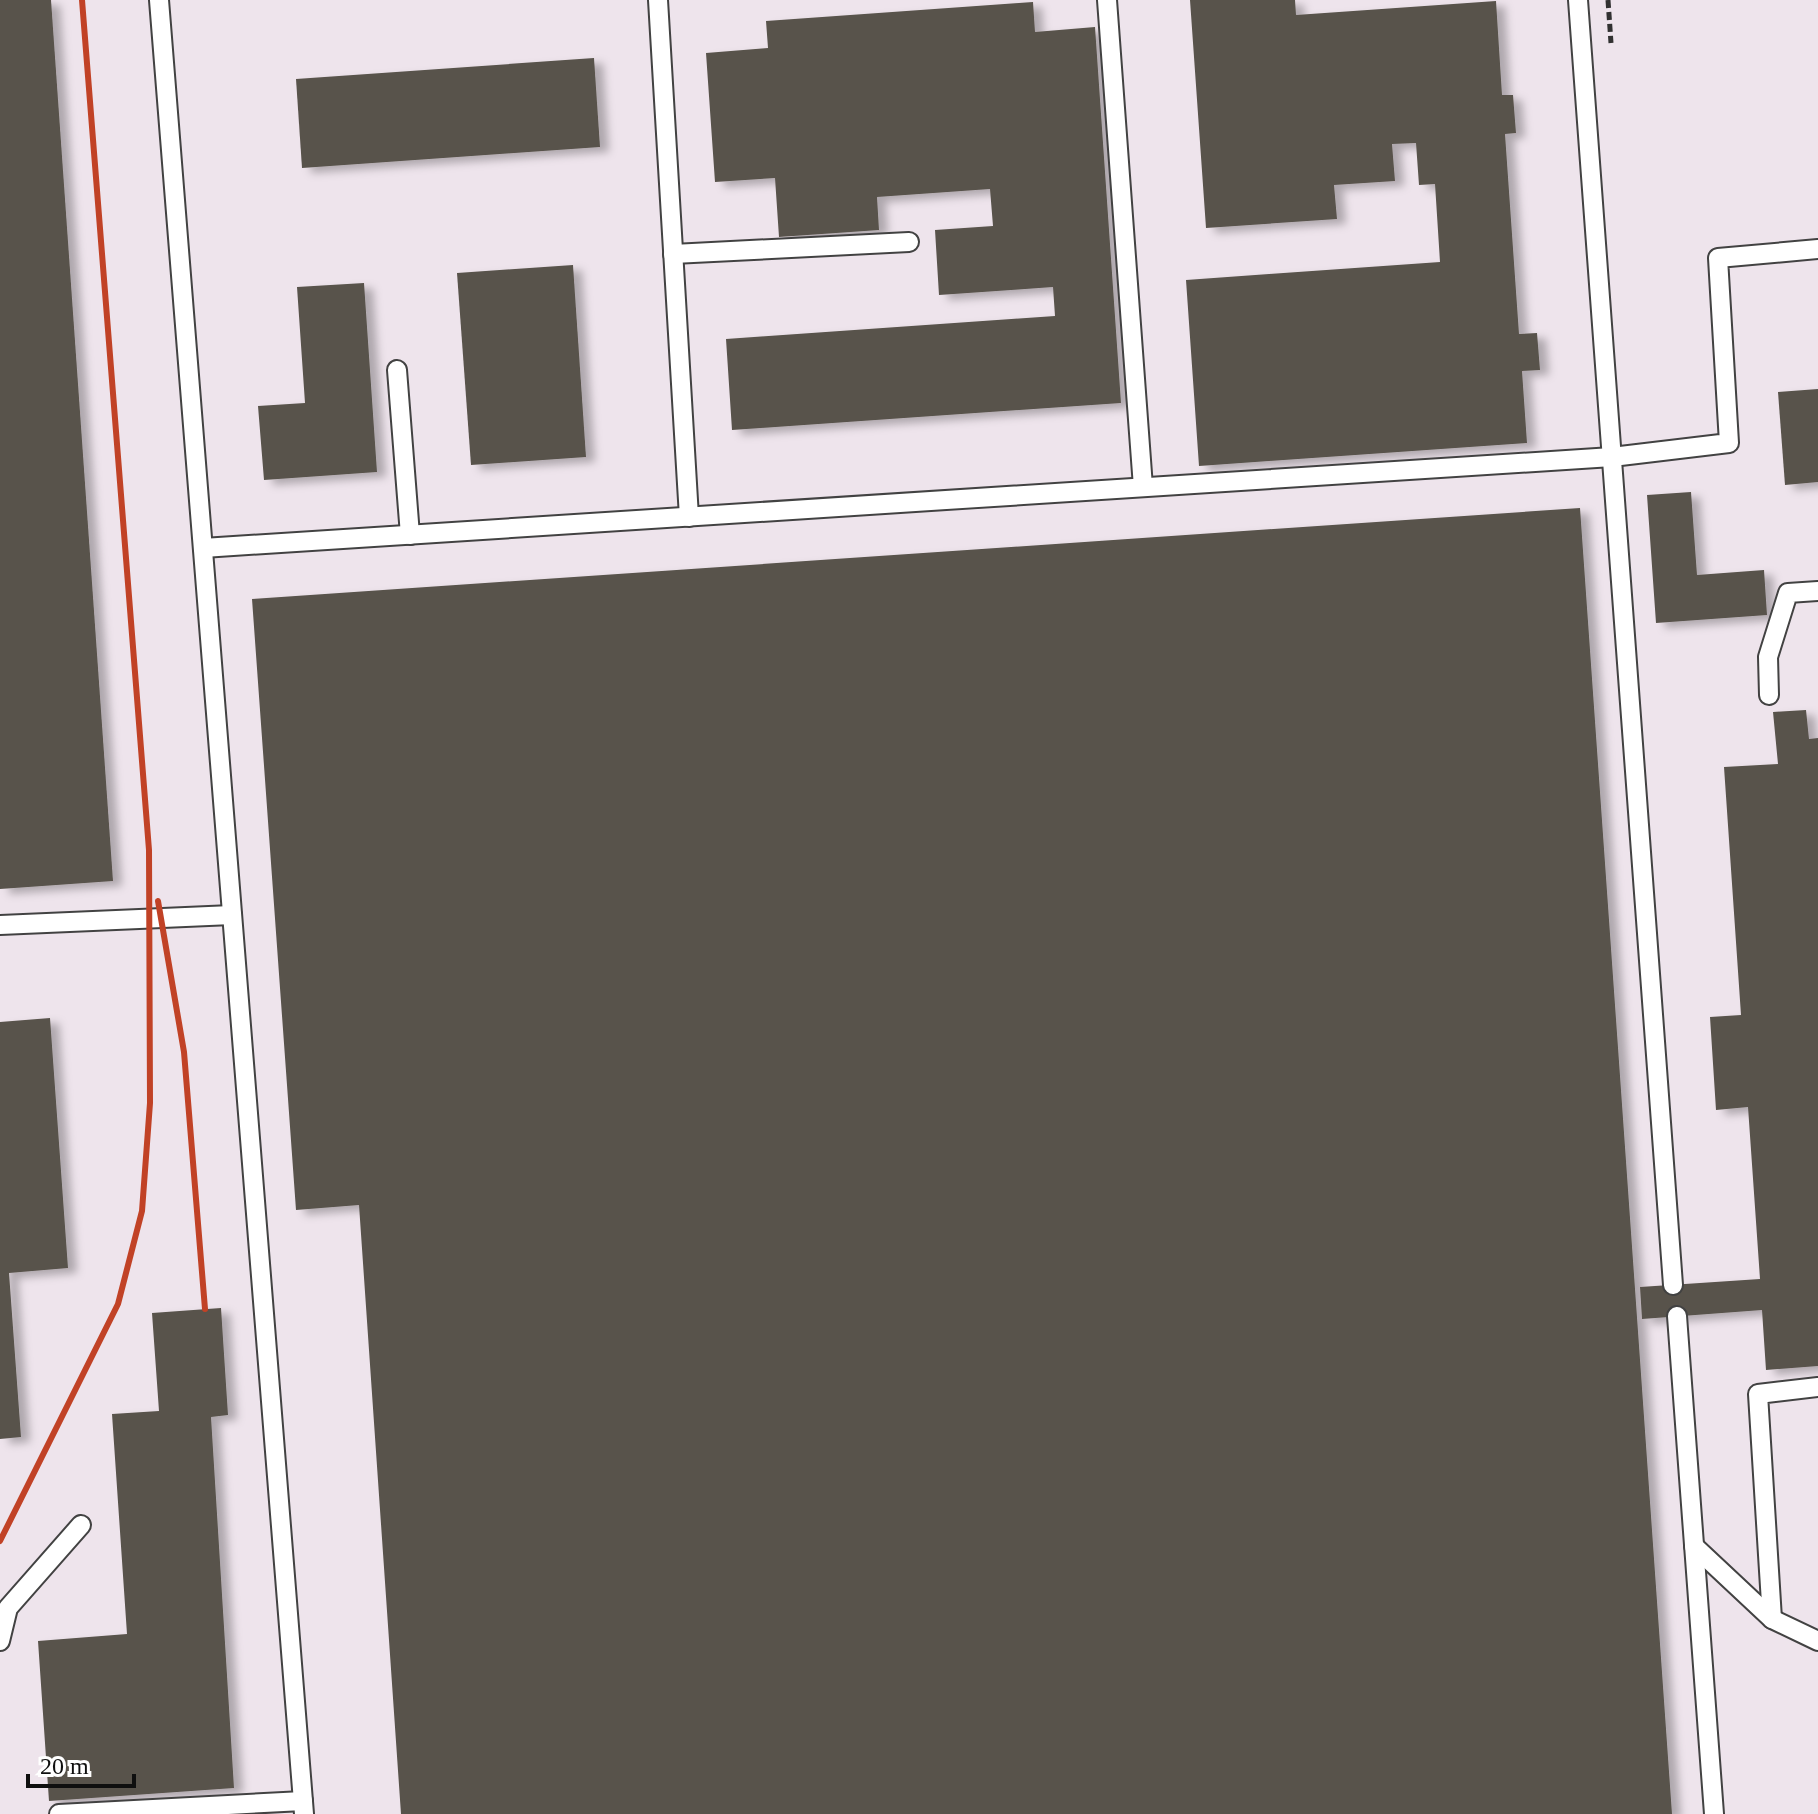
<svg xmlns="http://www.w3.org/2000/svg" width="1818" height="1814" font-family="'Times New Roman',serif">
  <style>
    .industrial { fill: #eee4ec }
    .building { fill: #58534b; filter: url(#shadow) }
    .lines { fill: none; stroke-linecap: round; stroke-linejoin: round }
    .lane-casing { stroke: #424242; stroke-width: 22 }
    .path { stroke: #313131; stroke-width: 5; stroke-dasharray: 8 4; stroke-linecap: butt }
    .lane { stroke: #fff; stroke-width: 18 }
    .rail { stroke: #c14226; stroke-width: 6 }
  </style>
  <defs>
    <filter id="shadow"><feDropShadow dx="9" dy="5" stdDeviation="4" flood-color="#0004"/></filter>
  </defs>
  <rect width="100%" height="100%" fill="#fefff1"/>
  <rect class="industrial" x="0" y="0" width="1818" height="1814"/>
  <g class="building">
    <path d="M 0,0 L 51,0 L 113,881 L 0,889 Z"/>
    <path d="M 1190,0 L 1295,0 L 1296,15 L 1496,1 L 1502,95 L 1513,95 L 1516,133 L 1505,134 L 1519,334 L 1537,333 L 1540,370 L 1522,371 L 1527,443 L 1199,466 L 1186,280 L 1440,262 L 1435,184 L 1419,185 L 1416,143 L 1392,144 L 1395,181 L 1334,185 L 1337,219 L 1206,228 Z"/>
    <path d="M 1033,2 L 1035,32 L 1095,27 L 1121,403 L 732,430 L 726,339 L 1055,316 L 1053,287 L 939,295 L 935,230 L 993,226 L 990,189 L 877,197 L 879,230 L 779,237 L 775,178 L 715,182 L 706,53 L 768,48 L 766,21 Z"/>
    <path d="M 594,58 L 600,147 L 302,168 L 296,79 Z"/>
    <path d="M 573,265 L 586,457 L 471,465 L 457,273 Z"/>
    <path d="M 364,283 L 377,472 L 264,480 L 258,406 L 305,403 L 297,287 Z"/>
    <path d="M 1818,389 L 1818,482 L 1785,485 L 1778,392 Z"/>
    <path d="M 1691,492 L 1697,575 L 1764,570 L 1767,615 L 1656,623 L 1647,495 Z"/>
    <path d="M 1580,508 L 1672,1814 L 401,1814 L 359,1205 L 296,1210 L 252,599 Z"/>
    <path d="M 1806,710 L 1809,739 L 1818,738 L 1818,1366 L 1766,1370 L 1762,1310 L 1642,1319 L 1640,1287 L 1760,1279 L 1748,1107 L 1716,1110 L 1710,1017 L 1741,1015 L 1724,767 L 1778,764 L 1773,712 Z"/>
    <path d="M 50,1018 L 68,1268 L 9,1273 L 21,1437 L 0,1439 L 0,1022 Z"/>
    <path d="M 221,1308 L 228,1415 L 211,1417 L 234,1788 L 49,1801 L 38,1641 L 127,1634 L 112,1414 L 159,1411 L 152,1313 Z"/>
  </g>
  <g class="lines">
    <g class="lane-casing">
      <g id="lane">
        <path d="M 159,0 L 304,1814"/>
        <path d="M 658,0 L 689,517"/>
        <path d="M 1107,0 L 1143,487"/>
        <path d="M 1578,0 L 1673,1285"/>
        <path d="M 673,254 L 909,242"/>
        <path d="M 397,370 L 410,535"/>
        <path d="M 203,548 L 1612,457 L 1729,443 L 1718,258 L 1818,249"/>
        <path d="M 1769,695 L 1768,657 L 1788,593 L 1818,591"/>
        <path d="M 0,925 L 232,915"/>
        <path d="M 1677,1316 L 1714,1814"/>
        <path d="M 1694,1546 L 1772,1619 L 1818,1641"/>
        <path d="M 1772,1619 L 1758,1394 L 1818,1387"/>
        <path d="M 0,1641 L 8,1608 L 81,1525"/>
        <path d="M 59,1814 L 303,1801"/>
      </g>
    </g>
    <path class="path" d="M 1608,0 L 1611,43"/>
    <use href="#lane" class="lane"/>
    <g class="rail">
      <path d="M 158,901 L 184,1052 L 205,1309"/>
      <path d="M 0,1541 L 118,1304 L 142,1211 L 150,1103 L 149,850 L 82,0"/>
    </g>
  </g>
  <path d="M28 1774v12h106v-12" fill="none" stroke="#0f0f0f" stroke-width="4"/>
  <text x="40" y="1774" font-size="24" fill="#0f0f0f" stroke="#ffffff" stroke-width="6" paint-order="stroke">20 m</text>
</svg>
